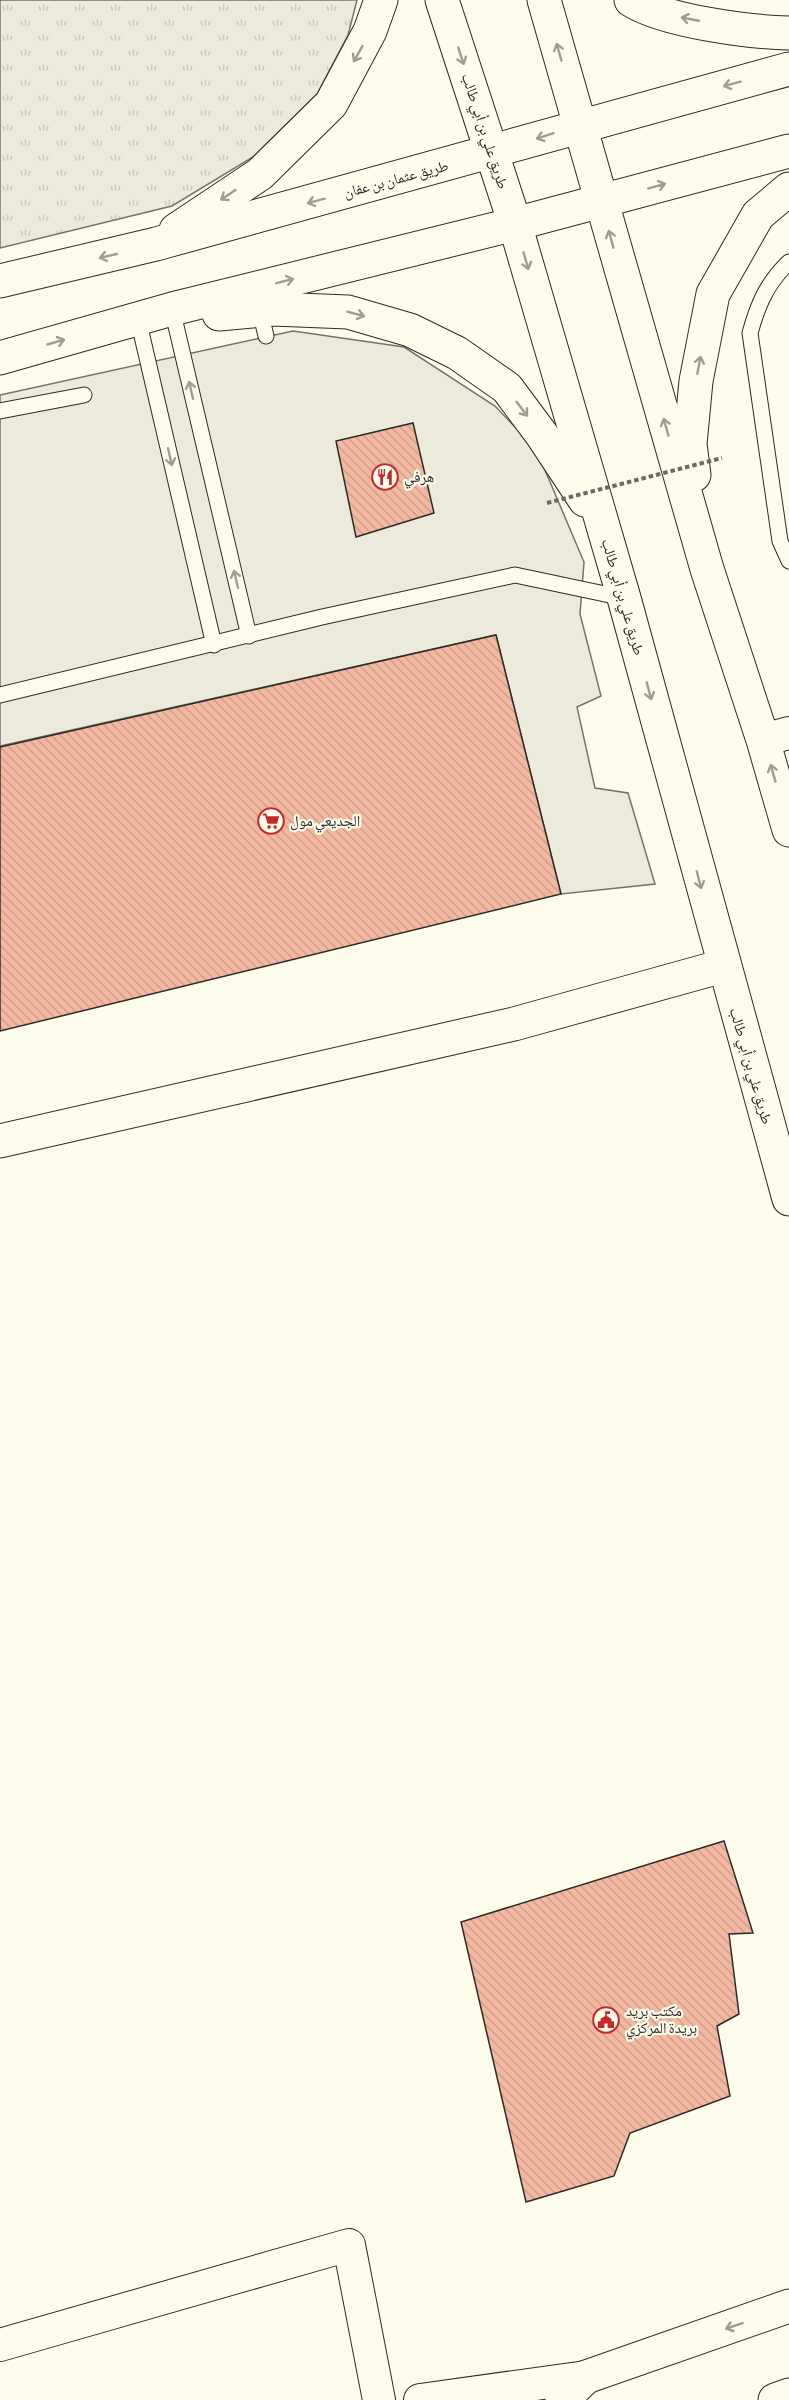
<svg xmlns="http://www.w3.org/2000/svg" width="789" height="2400" font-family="'Asap Condensed','Noto Naskh Arabic',sans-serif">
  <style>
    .grass { fill: url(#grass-tufts); stroke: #74746e; stroke-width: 1.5 }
    .parking { fill: #eceadb; stroke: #74746e; stroke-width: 1.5 }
    .building { fill: url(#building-back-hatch); stroke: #2b2b2b; stroke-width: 1.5 }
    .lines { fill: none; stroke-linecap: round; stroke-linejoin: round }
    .lane-casing { stroke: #2b2b2b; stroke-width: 17 }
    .street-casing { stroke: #2b2b2b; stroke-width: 34 }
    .secondary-casing { stroke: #2b2b2b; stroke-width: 35 }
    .lane { stroke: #fdfbea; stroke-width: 15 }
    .street { stroke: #fdfbea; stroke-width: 32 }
    .secondary { stroke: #fdfbea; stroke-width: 33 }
    .path-bridge { stroke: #6a6964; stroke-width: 4; stroke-dasharray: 4.5 3; stroke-linecap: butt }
    .oneway { stroke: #9e9d94 }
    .labels { text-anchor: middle; stroke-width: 4.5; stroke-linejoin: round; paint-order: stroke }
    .street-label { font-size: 15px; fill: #2b2b2b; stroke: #fdfbea }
    .poi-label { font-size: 15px; fill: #2b2b2b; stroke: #fdfbea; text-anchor: start }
  </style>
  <defs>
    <pattern id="grass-tufts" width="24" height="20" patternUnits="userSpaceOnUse" patternTransform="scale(1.5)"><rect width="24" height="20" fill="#ecebdb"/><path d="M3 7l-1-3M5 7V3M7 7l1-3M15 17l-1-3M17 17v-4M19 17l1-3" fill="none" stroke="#cbcabc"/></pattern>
    <pattern id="building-back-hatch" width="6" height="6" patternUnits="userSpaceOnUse" patternTransform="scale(1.5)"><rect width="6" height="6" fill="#f2b8a0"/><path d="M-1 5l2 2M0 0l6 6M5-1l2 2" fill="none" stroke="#d09e8a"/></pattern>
  </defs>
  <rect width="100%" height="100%" fill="#fdfbea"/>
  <path class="grass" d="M 0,0 L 357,0 L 348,35 L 317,94 L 253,157 L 172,206 L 0,248 Z"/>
  <path class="parking" d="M 293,331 L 404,347 L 495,406 L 536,449 L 584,562 L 580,614 L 601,696 L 577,707 L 595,788 L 628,793 L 655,884 L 561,894 L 496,635 L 0,746 L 0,395 Z"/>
  <g class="building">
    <path d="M 413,423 L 434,513 L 356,537 L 336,441 Z"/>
    <path d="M 496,635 L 561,894 L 0,1031 L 0,747 Z"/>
    <path d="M 724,1841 L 753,1933 L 729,1934 L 739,2014 L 717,2026 L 730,2096 L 630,2133 L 614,2176 L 526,2202 L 461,1922 Z"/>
  </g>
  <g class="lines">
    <g class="lane-casing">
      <g id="lane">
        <path d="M 789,262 C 767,283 758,304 750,333 L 780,541 L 789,561"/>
        <path d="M 259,307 L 266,336"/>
        <path d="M 172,309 L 249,636"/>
        <path d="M 138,319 L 214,645"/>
        <path d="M 0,411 L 84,395"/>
        <path d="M 0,695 L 322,617 L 515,575 L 624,598"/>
      </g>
    </g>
    <g class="street-casing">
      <g id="street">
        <path d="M 763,740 L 789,733"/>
        <path d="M 0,2345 L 349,2245 L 379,2400"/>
        <path d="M 420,2400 L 586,2377"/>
      </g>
    </g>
    <g class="secondary-casing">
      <g id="secondary">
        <path d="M 442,0 L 515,224 L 624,598 L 789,1199"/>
        <path d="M 544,0 L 707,569 L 763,740 L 789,830"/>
        <path d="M 631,0 C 664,21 748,32 789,33"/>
        <path d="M 176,230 L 260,174 L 331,104 L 370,31 L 381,0"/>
        <path d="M 0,281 L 156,244 L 789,69"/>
        <path d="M 219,314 L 273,309 L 348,312 L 410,330 L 457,353 L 507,388 L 542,435 L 585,500"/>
        <path d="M 0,358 L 172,309 L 515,224 L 789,151"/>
        <path d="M 694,475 L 690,444 L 696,381 L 713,294 L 758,215 L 789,189"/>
        <path d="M 0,1141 L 514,1024 L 723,966"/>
        <path d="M 562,2400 L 586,2377 L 789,2306"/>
        <path d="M 775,2400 L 789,2395"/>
      </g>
    </g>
    <use href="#lane" class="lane"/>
    <use href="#street" class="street"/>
    <use href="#secondary" class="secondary"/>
    <path class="path-bridge" d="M 547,503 L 722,458"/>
  </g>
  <defs><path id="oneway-shaft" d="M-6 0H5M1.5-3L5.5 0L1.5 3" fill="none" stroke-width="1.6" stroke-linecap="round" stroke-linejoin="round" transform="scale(1.5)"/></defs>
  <g class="oneway">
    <use href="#oneway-shaft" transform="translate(690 19) rotate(-169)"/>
    <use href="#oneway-shaft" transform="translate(559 52) rotate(-106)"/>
    <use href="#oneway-shaft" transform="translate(358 54) rotate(119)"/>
    <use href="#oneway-shaft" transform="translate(461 56) rotate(72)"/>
    <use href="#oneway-shaft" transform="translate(732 84) rotate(165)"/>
    <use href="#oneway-shaft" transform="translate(545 136) rotate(162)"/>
    <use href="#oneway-shaft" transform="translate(657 186) rotate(-15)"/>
    <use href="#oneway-shaft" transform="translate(228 195) rotate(146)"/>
    <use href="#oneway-shaft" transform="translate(316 201) rotate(165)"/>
    <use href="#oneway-shaft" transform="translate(611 239) rotate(-106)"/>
    <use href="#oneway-shaft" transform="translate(108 256) rotate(167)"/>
    <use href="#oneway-shaft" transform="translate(526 261) rotate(74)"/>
    <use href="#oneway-shaft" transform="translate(285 281) rotate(-14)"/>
    <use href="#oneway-shaft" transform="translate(356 314) rotate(15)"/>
    <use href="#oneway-shaft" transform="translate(56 342) rotate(-16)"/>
    <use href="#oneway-shaft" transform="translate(699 365) rotate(-79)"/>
    <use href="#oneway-shaft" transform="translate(191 390) rotate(-103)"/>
    <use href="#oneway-shaft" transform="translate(522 409) rotate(53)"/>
    <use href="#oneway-shaft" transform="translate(666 427) rotate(-106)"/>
    <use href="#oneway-shaft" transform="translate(170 457) rotate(77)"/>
    <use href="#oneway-shaft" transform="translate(236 579) rotate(-103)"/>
    <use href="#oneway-shaft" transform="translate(649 691) rotate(75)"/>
    <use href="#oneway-shaft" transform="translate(773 773) rotate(-106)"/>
    <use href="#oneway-shaft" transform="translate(699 880) rotate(75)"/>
    <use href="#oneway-shaft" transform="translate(734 2326) rotate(161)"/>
  </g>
  <defs>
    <g id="restaurant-ring" transform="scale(1.35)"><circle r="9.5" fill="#fdfbea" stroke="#c62828" stroke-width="1.5"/><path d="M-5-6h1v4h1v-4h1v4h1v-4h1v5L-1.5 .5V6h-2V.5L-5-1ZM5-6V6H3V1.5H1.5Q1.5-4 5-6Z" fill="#c62828"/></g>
    <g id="supermarket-ring" transform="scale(1.35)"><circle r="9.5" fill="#fdfbea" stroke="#c62828" stroke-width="1.5"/><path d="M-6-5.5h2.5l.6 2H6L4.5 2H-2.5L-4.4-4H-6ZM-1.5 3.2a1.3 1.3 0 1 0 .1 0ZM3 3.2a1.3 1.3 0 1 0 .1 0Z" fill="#c62828"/></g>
    <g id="civic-ring" transform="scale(1.35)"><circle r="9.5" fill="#fdfbea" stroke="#c62828" stroke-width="1.5"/><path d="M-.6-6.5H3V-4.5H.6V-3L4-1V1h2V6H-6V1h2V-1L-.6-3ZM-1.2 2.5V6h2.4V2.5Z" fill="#c62828"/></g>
  </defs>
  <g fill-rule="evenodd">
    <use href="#restaurant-ring" x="385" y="477"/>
    <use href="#supermarket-ring" x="271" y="821"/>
    <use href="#civic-ring" x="606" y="2020"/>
  </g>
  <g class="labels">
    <g class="street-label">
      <text transform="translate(485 131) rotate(72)" y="5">طريق علي بن أبي طالب</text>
      <text transform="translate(396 179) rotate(-15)" y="5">طريق عثمان بن عفان</text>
      <text transform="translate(623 597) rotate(74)" y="5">طريق علي بن أبي طالب</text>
      <text transform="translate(751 1066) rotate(74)" y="5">طريق علي بن أبي طالب</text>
    </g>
    <g class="poi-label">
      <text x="404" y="482">هرفي</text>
      <text x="290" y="826">الجديعي مول</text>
      <text x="626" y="2016">مكتب بريد<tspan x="626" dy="17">بريدة المركزي</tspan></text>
    </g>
  </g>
</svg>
